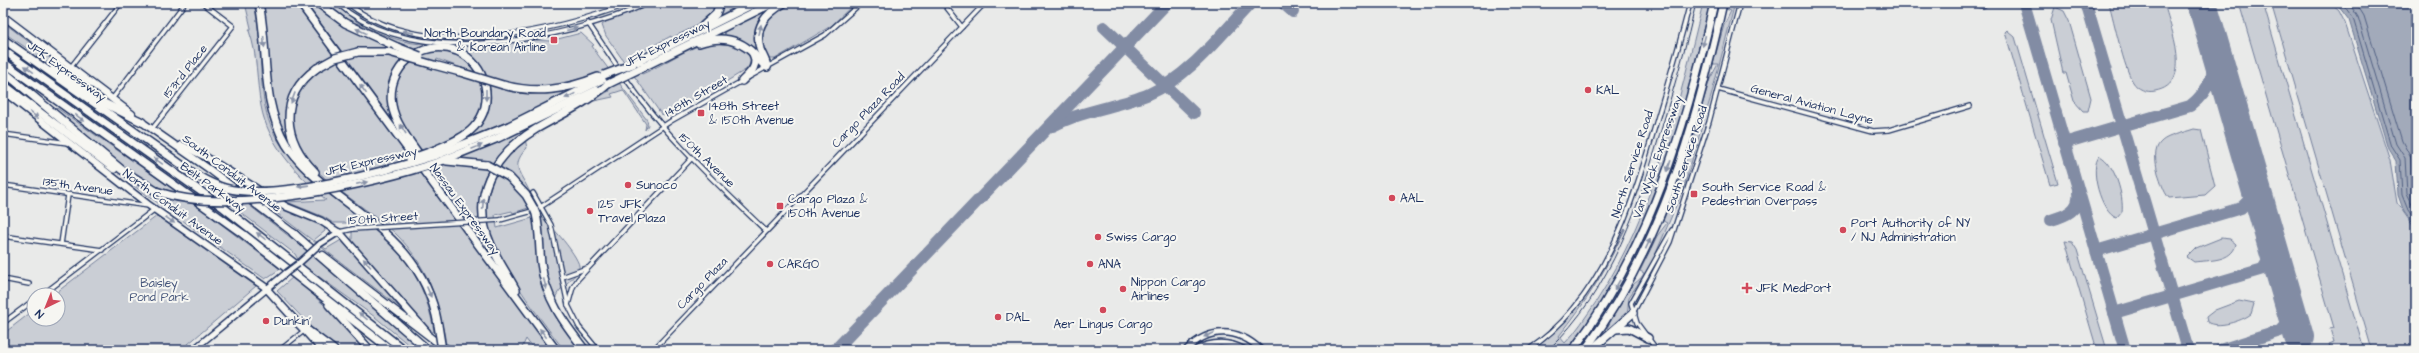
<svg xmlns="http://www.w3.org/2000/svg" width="2419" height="353" font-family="'Architects Daughter',sans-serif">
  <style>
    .green { fill: #caced5; stroke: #727e9a; fill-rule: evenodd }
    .water { fill: #a2aaba; stroke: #6c7995 }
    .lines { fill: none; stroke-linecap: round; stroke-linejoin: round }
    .shore { stroke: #516083; stroke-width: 1 }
    .taxiway { stroke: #828ca4; stroke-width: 12 }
    .runway { stroke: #828ca4; stroke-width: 30 }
    .street-casing { stroke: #1b2f5e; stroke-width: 6 }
    .secondary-casing { stroke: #1b2f5e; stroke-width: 8 }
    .primary-casing { stroke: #1b2f5e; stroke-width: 9 }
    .highway-casing { stroke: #1b2f5e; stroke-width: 10 }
    .street { stroke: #f6f6f2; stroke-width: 3.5 }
    .secondary { stroke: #f6f6f2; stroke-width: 5 }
    .primary { stroke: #f6f6f2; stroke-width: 6 }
    .highway { stroke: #f6f6f2; stroke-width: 7 }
    .tram { stroke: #1b2f5e; stroke-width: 1 }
    .street-bridge-casing { stroke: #1b2f5e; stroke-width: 6; stroke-linecap: butt }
    .secondary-bridge-casing { stroke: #1b2f5e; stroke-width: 8; stroke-linecap: butt }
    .highway-bridge-casing { stroke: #1b2f5e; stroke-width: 10; stroke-linecap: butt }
    .street-bridge { stroke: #f6f6f2; stroke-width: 3.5 }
    .secondary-bridge { stroke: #f6f6f2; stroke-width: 5 }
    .highway-bridge { stroke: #f6f6f2; stroke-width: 7 }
    .oneway { fill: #8892a8 }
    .poi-dot { fill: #d1495b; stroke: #f6f6f2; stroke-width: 1.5 }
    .labels { text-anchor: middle; stroke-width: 4; stroke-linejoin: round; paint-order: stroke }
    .poi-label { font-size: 12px; fill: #1b2f5e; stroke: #f6f6f2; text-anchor: start }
    .street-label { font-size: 12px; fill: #1b2f5e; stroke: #f6f6f2 }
    .park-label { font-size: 12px; fill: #47577c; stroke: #f6f6f2 }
  </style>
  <rect width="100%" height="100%" fill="#e9eae9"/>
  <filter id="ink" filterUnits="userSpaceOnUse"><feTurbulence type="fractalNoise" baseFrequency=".025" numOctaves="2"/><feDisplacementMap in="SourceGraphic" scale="8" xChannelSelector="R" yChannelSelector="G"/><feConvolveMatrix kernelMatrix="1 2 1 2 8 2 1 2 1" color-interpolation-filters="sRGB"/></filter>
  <g filter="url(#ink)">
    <g class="green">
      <path d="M 245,3 L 254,3 C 256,14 258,25 259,36 C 262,68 259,108 276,137 C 307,188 347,202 387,239 C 413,264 428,296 434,331 L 432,332 L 352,242 L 352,223 L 333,223 L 324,217 L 287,202 L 326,200 C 297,174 268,145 261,106 C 256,80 258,55 249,31 L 251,28 Z"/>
      <path d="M 261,3 L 297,3 L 552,350 L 534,350 L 526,339 L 521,350 L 456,350 L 445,342 C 446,336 441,324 440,316 C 434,286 420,259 399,237 C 368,205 290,169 291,120 C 291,100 303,84 313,67 C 286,88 283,112 290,143 C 283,128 275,114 271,97 C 265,66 269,34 261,3 Z"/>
      <path d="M 306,3 L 315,3 L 390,47 L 389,49 L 357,49 L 387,55 L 408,48 L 347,20 L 323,3 C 339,3 348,17 362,25 C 381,35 408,45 428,44 L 429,46 L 421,47 L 392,76 L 395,120 L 393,121 Z"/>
      <path d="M 653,3 L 717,3 C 709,23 689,29 671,38 L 671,36 L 634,56 L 642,74 C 674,61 711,26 746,50 C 753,55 751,63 747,69 L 704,95 L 690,101 L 689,99 C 681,105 678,111 669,116 L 661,114 L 606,36 L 602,25 L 610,19 Z"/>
      <path d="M 722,3 L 743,3 L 718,16 Z"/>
      <path d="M 787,3 L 855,3 L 831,26 L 775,59 L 770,59 C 765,55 763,50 762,43 C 759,22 772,15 787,3 Z"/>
      <path d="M 1703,3 L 1710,3 C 1689,84 1671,170 1633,245 C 1615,282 1592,317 1567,350 L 1534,350 C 1576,315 1600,278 1625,229 C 1607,268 1586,303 1559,336 L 1565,343 C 1577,331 1586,316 1596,302 C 1654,213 1678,105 1703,3 Z"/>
      <path d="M 1728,3 L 1735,3 L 1712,93 L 1684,187 L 1651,265 L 1629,297 L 1627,316 L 1608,330 L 1607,328 C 1614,315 1622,299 1631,287 C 1635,282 1641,280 1644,273 L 1640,271 L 1657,236 L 1667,223 L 1663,221 L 1678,182 L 1687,169 L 1683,167 L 1695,131 L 1703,117 L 1699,115 L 1710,79 L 1718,64 L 1713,64 L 1724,25 L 1731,11 L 1726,9 Z"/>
      <path d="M 2109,3 L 2164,3 C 2170,27 2195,84 2155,91 C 2147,93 2137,89 2133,82 C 2124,68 2114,22 2109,3 Z"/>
      <path d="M 2239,3 L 2263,3 L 2364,350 L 2331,350 L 2329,344 L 2334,342 L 2330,329 L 2334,328 Z"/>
      <path d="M 2271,3 L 2330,3 L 2339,11 L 2345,23 L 2390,160 L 2397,203 L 2416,230 L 2416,350 L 2372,350 Z"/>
      <path d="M 2055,7 L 2064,11 L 2069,21 L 2091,98 L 2088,111 L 2083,111 L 2074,101 L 2066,73 L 2063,73 L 2051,20 Z"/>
      <path d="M 768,10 L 757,26 L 761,59 L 744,42 L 725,36 L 724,31 Z"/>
      <path d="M 3,22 L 89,88 L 88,90 L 3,32 Z"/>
      <path d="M 2007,30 L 2015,37 L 2058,183 L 2050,185 L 2005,32 Z"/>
      <path d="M 581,33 L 594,45 L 592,46 L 598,55 L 647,120 L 648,125 L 645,130 L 646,124 L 623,90 L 611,94 L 613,97 L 594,101 L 592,100 L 609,91 L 599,73 C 559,88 533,90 492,78 L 540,93 L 547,94 L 563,91 L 564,93 L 514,119 L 460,141 L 481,121 L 487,85 L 457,48 L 457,45 L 533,40 L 550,41 Z"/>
      <path d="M 441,50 C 471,57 481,71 483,102 L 481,102 C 481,128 453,138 434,147 L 443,164 L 538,124 C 489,157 472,176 484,238 L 483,239 C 458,206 433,174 412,139 C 407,130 398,119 396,109 C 389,77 410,53 441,50 ZM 437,59 L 467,70 L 470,78 L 434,67 Z"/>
      <path d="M 3,74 L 50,113 L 48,115 L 3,82 Z"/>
      <path d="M 57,108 L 200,208 L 280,269 L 265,279 L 134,186 L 133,174 L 55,110 Z"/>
      <path d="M 2194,129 L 2201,130 L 2215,186 L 2205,195 L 2169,198 C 2163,191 2161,181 2158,173 C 2149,137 2166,138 2194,129 Z"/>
      <path d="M 525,139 L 527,148 C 505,170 529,178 532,201 L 528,208 L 513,213 L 512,211 L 495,215 L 497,228 L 539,216 C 548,220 582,260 579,268 C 577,276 566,283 561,289 C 542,309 568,334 581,350 L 564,350 C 540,318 476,238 485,198 C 487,186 494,171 500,161 C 505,153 518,145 525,139 Z"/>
      <path d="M 2100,156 C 2115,164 2124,196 2122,212 L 2117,218 C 2101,214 2088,166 2100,156 Z"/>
      <path d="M 220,168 L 277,204 L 324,226 L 325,231 L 314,240 L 326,249 L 343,239 L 410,315 L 219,169 Z"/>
      <path d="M 227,202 L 245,202 L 326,265 L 425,350 L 415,350 L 375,317 L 300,263 L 295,254 Z"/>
      <path d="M 157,216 L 256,286 L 181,350 L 3,350 L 3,334 L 34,310 L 34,319 L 58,319 L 58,295 L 53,295 Z"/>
      <path d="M 2221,238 L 2230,239 L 2236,244 C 2232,262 2209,260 2194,262 L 2187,257 L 2196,248 Z"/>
      <path d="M 2065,241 L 2072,242 L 2077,250 L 2107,350 L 2097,350 Z"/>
      <path d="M 293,277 L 342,321 L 367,350 L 340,350 L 312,328 L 277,291 Z"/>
      <path d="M 2239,301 L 2254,304 L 2251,314 C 2242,321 2217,329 2207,322 L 2206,317 L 2215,310 Z"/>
    </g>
    <path class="water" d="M 2336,3 L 2416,3 L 2416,227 L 2404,212 L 2398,195 L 2396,161 L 2388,148 L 2349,20 Z"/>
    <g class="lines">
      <g class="shore">
        <path d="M 2342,3 L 2353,18 L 2391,146 L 2400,160 L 2402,195 L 2408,210 L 2416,222"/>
        <path d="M 2349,3 L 2358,17 L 2396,144 L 2405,158 L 2407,194 L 2416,213"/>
        <path d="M 2356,3 L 2364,16 L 2402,141 L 2411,158 L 2413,192 L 2416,201"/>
      </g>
      <g class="taxiway">
        <path d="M 1283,3 L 1293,12"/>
        <path d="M 1981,3 L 1982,3"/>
        <path d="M 2024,3 L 2125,350"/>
        <path d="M 2086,3 L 2188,350"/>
        <path d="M 1104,27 L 1194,113"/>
        <path d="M 1053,126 C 1083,110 1118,107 1149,94 C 1190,76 1220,35 1251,3"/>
        <path d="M 2064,143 L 2190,106 C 2211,90 2215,72 2214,47"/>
        <path d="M 2051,220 C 2065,216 2081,210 2078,192"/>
        <path d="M 2096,251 L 2241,208 L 2250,199 L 2253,180"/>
        <path d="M 2114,313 L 2263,269 L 2271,256 L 2269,236"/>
        <path d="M 835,350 L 1167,3"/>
        <path d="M 2220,350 L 2280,331 L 2288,322 L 2288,301"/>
      </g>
      <path class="runway" d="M 2202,3 L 2299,337"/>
      <g class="street-casing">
        <g id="street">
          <path d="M 337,3 C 414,72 563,40 649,3"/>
          <path d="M 347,3 C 422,63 549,33 631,3"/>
          <path d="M 943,3 L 962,27"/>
          <path d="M 588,23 L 619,69"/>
          <path d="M 70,68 L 121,3"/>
          <path d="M 624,76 C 664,135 715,182 766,231"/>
          <path d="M 749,77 L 825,35 L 861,3"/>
          <path d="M 1718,89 L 1873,131 L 1889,130 L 1970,106"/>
          <path d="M 112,99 L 185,3"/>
          <path d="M 152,129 L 233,26 L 203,3"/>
          <path d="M 3,134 L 68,143"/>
          <path d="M 3,185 L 149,206"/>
          <path d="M 533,193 L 551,225 L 568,305 L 579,327 L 598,350"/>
          <path d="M 500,220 L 536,210 L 671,121 L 742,81"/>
          <path d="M 339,232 L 353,229"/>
          <path d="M 3,236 L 102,250"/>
          <path d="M 61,244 L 68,195"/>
          <path d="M 562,277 L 587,268"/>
          <path d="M 3,279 L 29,284"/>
          <path d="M 42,295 L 155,209"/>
          <path d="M 568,305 L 573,287 L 578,279 L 691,159"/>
          <path d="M 1633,313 L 1670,242 L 1709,122 L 1740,3"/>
          <path d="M 3,323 L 34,300"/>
          <path d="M 280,350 L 305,330"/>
          <path d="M 653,350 L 985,3"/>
          <path d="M 1528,350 C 1604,300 1632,205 1656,123 C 1668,83 1680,43 1690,3"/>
          <path d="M 1657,350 L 1637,323 L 1631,303 L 1672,230"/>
        </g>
      </g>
      <g class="secondary-casing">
        <g id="secondary">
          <path d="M 320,244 L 339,232"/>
          <path d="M 298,264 L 309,254"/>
          <path d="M 193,350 L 286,273"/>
          <path d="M 1186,350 C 1209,327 1237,327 1261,350"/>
          <path d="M 1195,350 C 1212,341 1229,341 1245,350"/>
        </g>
      </g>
      <g class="primary-casing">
        <g id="primary">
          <path d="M 3,16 L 132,114"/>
          <path d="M 3,91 L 150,206 L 265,287 L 322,350"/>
          <path d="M 139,120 L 209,169 L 296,235"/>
          <path d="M 181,145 L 206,157 L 262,192"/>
          <path d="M 270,197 L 287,207 L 321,221 L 341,234 L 427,332"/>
          <path d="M 323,255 L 447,350"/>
        </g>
      </g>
      <g class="highway-casing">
        <g id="highway">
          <path d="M 259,3 C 269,51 260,101 286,144 C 300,166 319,181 340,197 C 387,233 427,262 438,325"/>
          <path d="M 300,3 L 556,350"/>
          <path d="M 318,3 L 345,23 L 397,47"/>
          <path d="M 703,26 L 716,14 L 720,3"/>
          <path d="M 3,39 L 168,155"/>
          <path d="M 699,43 C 719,36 738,38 754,54 C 758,58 761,64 767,67"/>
          <path d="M 3,50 L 224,208 L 404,350"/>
          <path d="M 358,52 L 389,52"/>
          <path d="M 3,62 L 243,234 L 391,350"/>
          <path d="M 633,64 L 755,3"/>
          <path d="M 434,65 L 460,72"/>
          <path d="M 767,67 C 766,60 762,55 760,49 C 754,26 766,14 784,3"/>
          <path d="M 639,69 L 773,3"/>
          <path d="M 53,70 L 106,104 L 142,122"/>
          <path d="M 3,71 L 122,170 L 156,191"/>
          <path d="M 742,81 C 750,73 759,66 753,54"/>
          <path d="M 3,84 L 114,169"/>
          <path d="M 503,85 C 536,94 566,90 598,77"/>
          <path d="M 437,155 L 509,126 L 605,78"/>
          <path d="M 423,160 C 412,144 395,124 392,105 C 385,68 422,37 457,51 C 487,64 496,104 474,127 C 464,138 448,144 435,150"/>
          <path d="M 441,161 L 498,138 L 597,90"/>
          <path d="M 447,161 L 487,165"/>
          <path d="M 315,172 C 283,140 277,97 317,68"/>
          <path d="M 509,177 L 526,195 L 534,209"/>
          <path d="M 536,214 C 540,231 539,246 541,263 C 545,298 564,323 585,350"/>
          <path d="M 293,233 L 428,350"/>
          <path d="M 516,290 C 508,275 498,261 491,245 C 469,196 493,155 536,129 C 560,115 587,103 608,84"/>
          <path d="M 329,305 L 370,350"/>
          <path d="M 299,324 L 334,350"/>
          <path d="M 1616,329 L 1629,328 L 1648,338"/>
          <path d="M 1573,350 C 1650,248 1686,126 1714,3"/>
          <path d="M 1585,350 C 1661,248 1696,125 1723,3"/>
          <path d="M 1591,350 L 1633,313"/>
        </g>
      </g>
      <use href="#street" class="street"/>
      <use href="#secondary" class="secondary"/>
      <use href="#primary" class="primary"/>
      <use href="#highway" class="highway"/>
      <path class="tram" d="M 1548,350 C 1612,290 1640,203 1664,120 C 1676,81 1687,43 1696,3"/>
      <g class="street-bridge-casing">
        <path id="street-bridge" d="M 353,229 L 500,220"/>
      </g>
      <g class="secondary-bridge-casing">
        <g id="secondary-bridge">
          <path d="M 309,254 L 320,244"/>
          <path d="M 286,273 L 298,264"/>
        </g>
      </g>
      <g class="highway-bridge-casing">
        <g id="highway-bridge">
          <path d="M 397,47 L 420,56"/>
          <path d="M 389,52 L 434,65"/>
          <path d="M 317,68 L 335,58 L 358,52"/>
          <path d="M 460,72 L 503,85"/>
          <path d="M 604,75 L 633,64"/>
          <path d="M 608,84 L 639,69"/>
          <path d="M 168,155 C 186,168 204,182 225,188 C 276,202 386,171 437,155"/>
          <path d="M 410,159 L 435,150"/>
          <path d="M 487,165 L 509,177"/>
          <path d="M 156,191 C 227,217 371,185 441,161"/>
          <path d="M 534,209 L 536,214"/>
          <path d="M 438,325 L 442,350"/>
        </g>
      </g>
      <use href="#street-bridge" class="street-bridge"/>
      <use href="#secondary-bridge" class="secondary-bridge"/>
      <use href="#highway-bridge" class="highway-bridge"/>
    </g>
    <defs><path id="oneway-solid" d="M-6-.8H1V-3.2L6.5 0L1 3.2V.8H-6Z"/></defs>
    <g class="oneway">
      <use href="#oneway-solid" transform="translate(572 29) rotate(-14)"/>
      <use href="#oneway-solid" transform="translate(760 30) rotate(-79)"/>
      <use href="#oneway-solid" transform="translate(361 31) rotate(-155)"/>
      <use href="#oneway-solid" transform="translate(408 32) rotate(-169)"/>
      <use href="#oneway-solid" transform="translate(1704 41) rotate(104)"/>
      <use href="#oneway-solid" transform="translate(264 42) rotate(86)"/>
      <use href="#oneway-solid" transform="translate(29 69) rotate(-144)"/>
      <use href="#oneway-solid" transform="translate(363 89) rotate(-126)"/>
      <use href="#oneway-solid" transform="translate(486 95) rotate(90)"/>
      <use href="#oneway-solid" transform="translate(570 96) rotate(154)"/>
      <use href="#oneway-solid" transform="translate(293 98) rotate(111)"/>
      <use href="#oneway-solid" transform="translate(34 115) rotate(38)"/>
      <use href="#oneway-solid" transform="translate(80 118) rotate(36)"/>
      <use href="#oneway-solid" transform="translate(403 129) rotate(-121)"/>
      <use href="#oneway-solid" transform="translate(477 147) rotate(-22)"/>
      <use href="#oneway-solid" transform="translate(158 161) rotate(-145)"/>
      <use href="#oneway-solid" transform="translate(1669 166) rotate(108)"/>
      <use href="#oneway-solid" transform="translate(362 183) rotate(-12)"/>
      <use href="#oneway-solid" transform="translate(303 186) rotate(172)"/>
      <use href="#oneway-solid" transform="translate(483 204) rotate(-86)"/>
      <use href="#oneway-solid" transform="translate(170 220) rotate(35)"/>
      <use href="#oneway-solid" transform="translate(261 236) rotate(-143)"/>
      <use href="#oneway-solid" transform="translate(1648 244) rotate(-65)"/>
      <use href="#oneway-solid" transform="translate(367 263) rotate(-131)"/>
      <use href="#oneway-solid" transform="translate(545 284) rotate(75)"/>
      <use href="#oneway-solid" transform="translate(1617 285) rotate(120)"/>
      <use href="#oneway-solid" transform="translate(429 292) rotate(67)"/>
      <use href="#oneway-solid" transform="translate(363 316) rotate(-141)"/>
      <use href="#oneway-solid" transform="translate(543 333) rotate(-127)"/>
      <use href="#oneway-solid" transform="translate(1209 335) rotate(159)"/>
    </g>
  </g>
  <g class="poi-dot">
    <rect x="550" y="36" width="8" height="8" rx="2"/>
    <circle cx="1588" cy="90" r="4"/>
    <rect x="697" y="109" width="8" height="8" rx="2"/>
    <circle cx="628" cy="185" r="4"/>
    <rect x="1690" y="190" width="8" height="8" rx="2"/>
    <circle cx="1392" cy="198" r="4"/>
    <rect x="776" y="202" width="8" height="8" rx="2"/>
    <circle cx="590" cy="211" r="4"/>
    <circle cx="1843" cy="230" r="4"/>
    <circle cx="1098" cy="237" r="4"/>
    <circle cx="770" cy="264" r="4"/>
    <circle cx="1090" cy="264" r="4"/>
    <path d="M1745 282h4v4h4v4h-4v4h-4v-4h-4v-4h4z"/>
    <circle cx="1123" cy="289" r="4"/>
    <circle cx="1103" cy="310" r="4"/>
    <circle cx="998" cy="317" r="4"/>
    <circle cx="266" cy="321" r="4"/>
  </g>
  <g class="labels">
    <g class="poi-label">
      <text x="546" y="37" text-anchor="end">North Boundary Road<tspan x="546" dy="14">&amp; Korean Airline</tspan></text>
      <text x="1596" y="94">KAL</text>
      <text x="709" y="110">148th Street<tspan x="709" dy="14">&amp; 150th Avenue</tspan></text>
      <text x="636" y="189">Sunoco</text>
      <text x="1702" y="191">South Service Road &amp;<tspan x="1702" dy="14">Pedestrian Overpass</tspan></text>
      <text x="1400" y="202">AAL</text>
      <text x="788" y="203">Cargo Plaza &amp;<tspan x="788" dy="14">150th Avenue</tspan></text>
      <text x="598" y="208">125 JFK<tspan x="598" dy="14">Travel Plaza</tspan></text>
      <text x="1851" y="227">Port Authority of NY<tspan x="1851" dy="14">/ NJ Administration</tspan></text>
      <text x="1106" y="241">Swiss Cargo</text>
      <text x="778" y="268">CARGO</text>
      <text x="1098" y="268">ANA</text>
      <text x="1131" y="286">Nippon Cargo<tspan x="1131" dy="14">Airlines</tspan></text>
      <text x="1756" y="292">JFK MedPort</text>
      <text x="1006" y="321">DAL</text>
      <text x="274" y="325">Dunkin'</text>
      <text x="1103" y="328" text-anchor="middle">Aer Lingus Cargo</text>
    </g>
    <g class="street-label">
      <text transform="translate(667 43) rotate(-26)" y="4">JFK Expressway</text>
      <text transform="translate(67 71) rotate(36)" y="4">JFK Expressway</text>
      <text transform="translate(185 71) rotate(-52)" y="4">153rd Place</text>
      <text transform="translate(696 96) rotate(-30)" y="4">148th Street</text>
      <text transform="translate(1812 104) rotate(15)" y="4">General Aviation Layne</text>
      <text transform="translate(868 110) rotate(-46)" y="4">Cargo Plaza Road</text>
      <text transform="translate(1657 157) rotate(-71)" y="4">Van Wyck Expressway</text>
      <text transform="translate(1686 159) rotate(-72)" y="4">South Service Road</text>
      <text transform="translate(707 160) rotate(44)" y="4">150th Avenue</text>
      <text transform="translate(371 161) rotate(-13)" y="4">JFK Expressway</text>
      <text transform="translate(1632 164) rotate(-72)" y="4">North Service Road</text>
      <text transform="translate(232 173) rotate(37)" y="4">South Conduit Avenue</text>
      <text transform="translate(78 186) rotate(8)" y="4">135th Avenue</text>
      <text transform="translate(213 187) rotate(36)" y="4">Belt Parkway</text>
      <text transform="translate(173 207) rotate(36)" y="4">North Conduit Avenue</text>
      <text transform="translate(465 209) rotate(54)" y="4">Nassau Expressway</text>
      <text transform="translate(383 218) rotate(-4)" y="4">150th Street</text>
      <text transform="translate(702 283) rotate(-46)" y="4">Cargo Plaza</text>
    </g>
    <g class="park-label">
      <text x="159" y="287">Baisley<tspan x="159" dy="14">Pond Park</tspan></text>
    </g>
  </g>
  <rect width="2419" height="353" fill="none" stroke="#f6f6f2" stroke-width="16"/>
  <rect x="8" y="8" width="2403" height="337" fill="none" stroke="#1b2f5e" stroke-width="1.5" filter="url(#ink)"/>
  <g transform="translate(46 307) rotate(223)"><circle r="19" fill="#f6f6f2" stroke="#9ea6b7"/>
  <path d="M0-3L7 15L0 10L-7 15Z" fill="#d1495b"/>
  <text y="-6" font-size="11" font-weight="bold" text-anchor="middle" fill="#1b2f5e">N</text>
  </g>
</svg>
